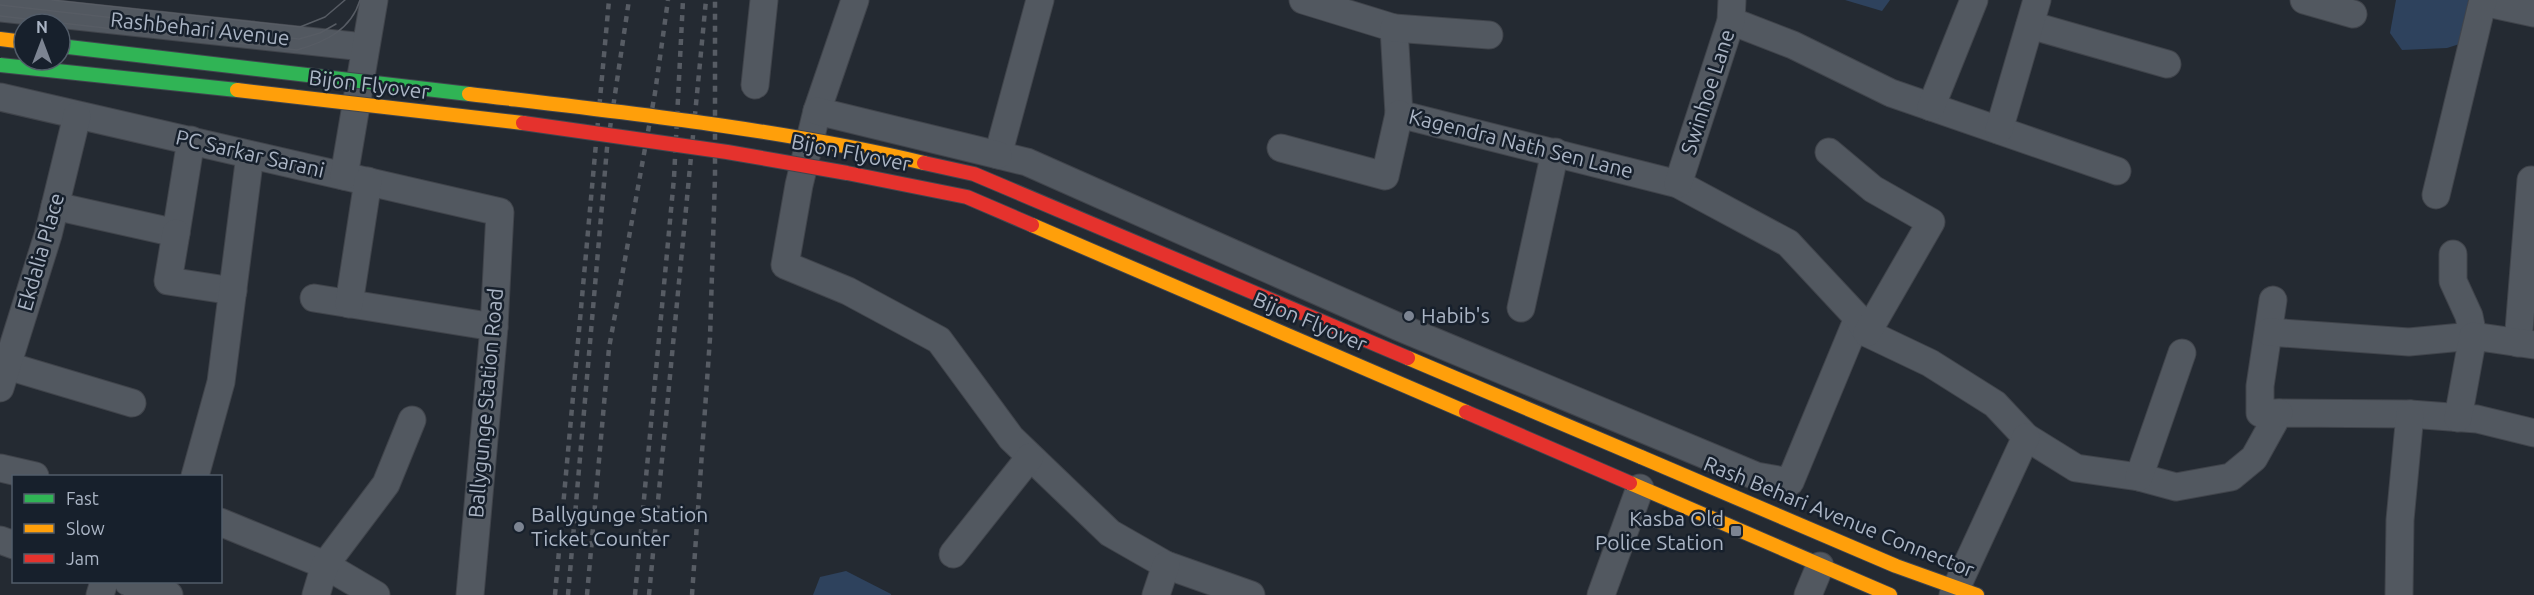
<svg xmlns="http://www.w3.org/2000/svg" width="2534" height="595" font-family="Ubuntu,sans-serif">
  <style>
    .water { fill: #2e425d }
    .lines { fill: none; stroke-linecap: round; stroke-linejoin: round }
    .street-casing { stroke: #40444b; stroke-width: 29 }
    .slow-casing { stroke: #41464f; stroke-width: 16 }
    .street { stroke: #525860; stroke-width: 27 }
    .slow { stroke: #ff9f0a; stroke-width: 14 }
    .tram { stroke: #575c64; stroke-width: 1.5 }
    .rail { stroke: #575c64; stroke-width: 4.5; stroke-dasharray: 6 6; stroke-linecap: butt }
    .fast-bridge-casing { stroke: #41464f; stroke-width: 16; stroke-linecap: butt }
    .slow-bridge-casing { stroke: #41464f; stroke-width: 16; stroke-linecap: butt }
    .jam-bridge-casing { stroke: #41464f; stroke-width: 16; stroke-linecap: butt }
    .fast-bridge { stroke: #30b455; stroke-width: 14 }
    .slow-bridge { stroke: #ff9f0a; stroke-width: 14 }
    .jam-bridge { stroke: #e5322d; stroke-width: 14 }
    .poi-dot { fill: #7c8492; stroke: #17202c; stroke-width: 2 }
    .labels { text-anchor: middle; stroke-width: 5; stroke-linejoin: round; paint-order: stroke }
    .street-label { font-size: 21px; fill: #abb5c5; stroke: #17202c }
    .poi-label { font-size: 21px; fill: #abb5c5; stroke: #17202c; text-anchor: start }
  </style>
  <rect width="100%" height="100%" fill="#242a32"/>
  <g class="water">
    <path d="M 1845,0 L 1890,0 L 1882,11 Z"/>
    <path d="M 2396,0 L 2474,0 L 2469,41 L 2447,48 L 2402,50 L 2390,33 Z"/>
    <path d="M 846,571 L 891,594 L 891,595 L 813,595 L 820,577 Z"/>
  </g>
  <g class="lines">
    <g class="street-casing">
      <g id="street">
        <path d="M 855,0 L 817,111 L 799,185 L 785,265 L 848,291 L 939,340 L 1011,438 L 1110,533 L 1166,565 L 1251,595"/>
        <path d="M 1040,0 L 998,155 L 1027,162 L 1399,327 L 1756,476 L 1790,482 L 1858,318"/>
        <path d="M 1303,0 L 1394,28 L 1399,114 L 1678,184 L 1788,243 L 1858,318 L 1867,333 L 1930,363 L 1995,404 L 2026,437 L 2076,468 L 2139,477 L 2176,487 L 2231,477 L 2254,458 L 2279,413 L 2410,414 L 2477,419 L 2534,433"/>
        <path d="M 2304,0 L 2353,14"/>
        <path d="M 2483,2 L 2534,13"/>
        <path d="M 0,8 L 364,47"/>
        <path d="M 1731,21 L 1793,45 L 1891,93 L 2117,171"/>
        <path d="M 2030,25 L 2167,64"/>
        <path d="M 1394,28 L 1489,35"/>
        <path d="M 755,85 L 764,0"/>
        <path d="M 0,97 L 500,212 L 494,327 L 470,595"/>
        <path d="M 1931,107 L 1974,0"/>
        <path d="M 817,111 L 998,155"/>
        <path d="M 1999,130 L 2037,0"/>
        <path d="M 1281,148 L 1385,176 L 1399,114"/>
        <path d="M 1829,152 L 1873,189 L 1931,222 L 1867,333"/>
        <path d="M 344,176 L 374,0"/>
        <path d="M 1678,184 L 1731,21 L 1732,0"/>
        <path d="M 2436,195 L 2483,0"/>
        <path d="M 55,206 L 176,233 L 191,140"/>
        <path d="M 176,233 L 168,281 L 233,291"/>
        <path d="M 314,298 L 494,327"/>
        <path d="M 2273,300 L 2260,386 L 2260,413 L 2279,413"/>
        <path d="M 349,304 L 368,181"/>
        <path d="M 1521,308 L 1555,152"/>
        <path d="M 2269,332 L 2409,342 L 2473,336 L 2469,316 L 2453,281 L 2453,254"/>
        <path d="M 2518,343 L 2531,180 L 2534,181"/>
        <path d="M 8,366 L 132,403"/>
        <path d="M 0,388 L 48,235 L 77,116"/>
        <path d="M 2458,418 L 2473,336 L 2534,345"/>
        <path d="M 0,468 L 35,476"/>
        <path d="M 195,476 L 221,382 L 250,155"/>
        <path d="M 2139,477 L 2182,353"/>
        <path d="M 220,522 L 325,565 L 376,595"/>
        <path d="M 0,540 L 14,545"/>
        <path d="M 953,554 L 1030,457"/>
        <path d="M 128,582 L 169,595"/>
        <path d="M 100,595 L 104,582"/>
        <path d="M 316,595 L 325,565 L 386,484 L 412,420"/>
        <path d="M 1156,595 L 1166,565"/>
        <path d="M 1601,595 L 1640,488"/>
        <path d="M 1808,595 L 1820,566"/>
        <path d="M 1953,595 L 2026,437"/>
        <path d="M 2399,595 L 2400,520 L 2410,414"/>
      </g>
    </g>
    <g class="slow-casing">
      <g id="slow">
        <path d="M 0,39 L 24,42"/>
        <path d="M 1641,457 L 1896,566 L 1977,595"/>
        <path d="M 1630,483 L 1890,595"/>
      </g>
    </g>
    <use href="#street" class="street"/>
    <use href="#slow" class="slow"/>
    <g class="tram">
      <path d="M 52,0 L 300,27 L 325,17 L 345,0"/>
      <path d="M 0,5 L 299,39 L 320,33 L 336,24"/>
      <path d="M 0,16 L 297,50 C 325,42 351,30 360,0"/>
    </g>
    <g class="rail">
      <path d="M 555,595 L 609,0"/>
      <path d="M 568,595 L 607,148 L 629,0"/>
      <path d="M 587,595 L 609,348 L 655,93 L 668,0"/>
      <path d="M 635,595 L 674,178 L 683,0"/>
      <path d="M 649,595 L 706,0"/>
      <path d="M 692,595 L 710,338 L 715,177 L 715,0"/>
    </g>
    <g class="fast-bridge-casing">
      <g id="fast-bridge">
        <path d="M 60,46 L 469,94"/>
        <path d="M 0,65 L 237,90"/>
      </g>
    </g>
    <g class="slow-bridge-casing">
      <g id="slow-bridge">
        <path d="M 237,90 L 523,123"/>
        <path d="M 469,94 C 621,112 775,128 924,163"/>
        <path d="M 1032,225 L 1466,412"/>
        <path d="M 1408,358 L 1641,457"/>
      </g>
    </g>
    <g class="jam-bridge-casing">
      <g id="jam-bridge">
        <path d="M 523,123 L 727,152 L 847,173 L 967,197 L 1032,225"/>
        <path d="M 924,163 L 974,174 L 1408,358"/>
        <path d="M 1466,412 L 1630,483"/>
      </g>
    </g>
    <use href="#fast-bridge" class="fast-bridge"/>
    <use href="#slow-bridge" class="slow-bridge"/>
    <use href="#jam-bridge" class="jam-bridge"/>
  </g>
  <g class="poi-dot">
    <circle cx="1409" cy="316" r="6"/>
    <circle cx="519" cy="527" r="6"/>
    <rect x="1730" y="525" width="12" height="12" rx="3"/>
  </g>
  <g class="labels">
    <g class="street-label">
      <text transform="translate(200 29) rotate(6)" y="7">Rashbehari Avenue</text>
      <text transform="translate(369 85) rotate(7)" y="7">Bijon Flyover</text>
      <text transform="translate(1708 92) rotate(-72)" y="7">Swinhoe Lane</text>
      <text transform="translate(1521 144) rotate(14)" y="7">Kagendra Nath Sen Lane</text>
      <text transform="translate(851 153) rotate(11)" y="7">Bijon Flyover</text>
      <text transform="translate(250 154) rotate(13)" y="7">PC Sarkar Sarani</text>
      <text transform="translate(41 252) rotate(-74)" y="7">Ekdalia Place</text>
      <text transform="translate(1310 322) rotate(23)" y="7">Bijon Flyover</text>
      <text transform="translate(486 403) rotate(-85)" y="7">Ballygunge Station Road</text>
      <text transform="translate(1839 517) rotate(22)" y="7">Rash Behari Avenue Connector</text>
    </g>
    <g class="poi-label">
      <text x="1421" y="323">Habib's</text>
      <text x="531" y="522">Ballygunge Station<tspan x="531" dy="24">Ticket Counter</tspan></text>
      <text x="1724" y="526" text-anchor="end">Kasba Old<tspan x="1724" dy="24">Police Station</tspan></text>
    </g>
  </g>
  <rect x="12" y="475" width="210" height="108" fill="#17202c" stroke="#525c69" stroke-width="1.5"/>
  <rect x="24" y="494" width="30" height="9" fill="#30b455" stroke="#525c69" stroke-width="1.5"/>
  <text x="66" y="505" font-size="18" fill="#abb5c5">Fast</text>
  <rect x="24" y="524" width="30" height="9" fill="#ff9f0a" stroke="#525c69" stroke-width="1.5"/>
  <text x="66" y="535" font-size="18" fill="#abb5c5">Slow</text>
  <rect x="24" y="554" width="30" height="9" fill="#e5322d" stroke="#525c69" stroke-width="1.5"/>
  <text x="66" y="565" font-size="18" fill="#abb5c5">Jam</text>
  <g transform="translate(42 42)"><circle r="28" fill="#17202c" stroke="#525c69" stroke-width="1.5"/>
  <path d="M0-4.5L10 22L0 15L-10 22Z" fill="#7c8492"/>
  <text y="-9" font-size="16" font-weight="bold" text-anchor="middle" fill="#abb5c5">N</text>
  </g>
</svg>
